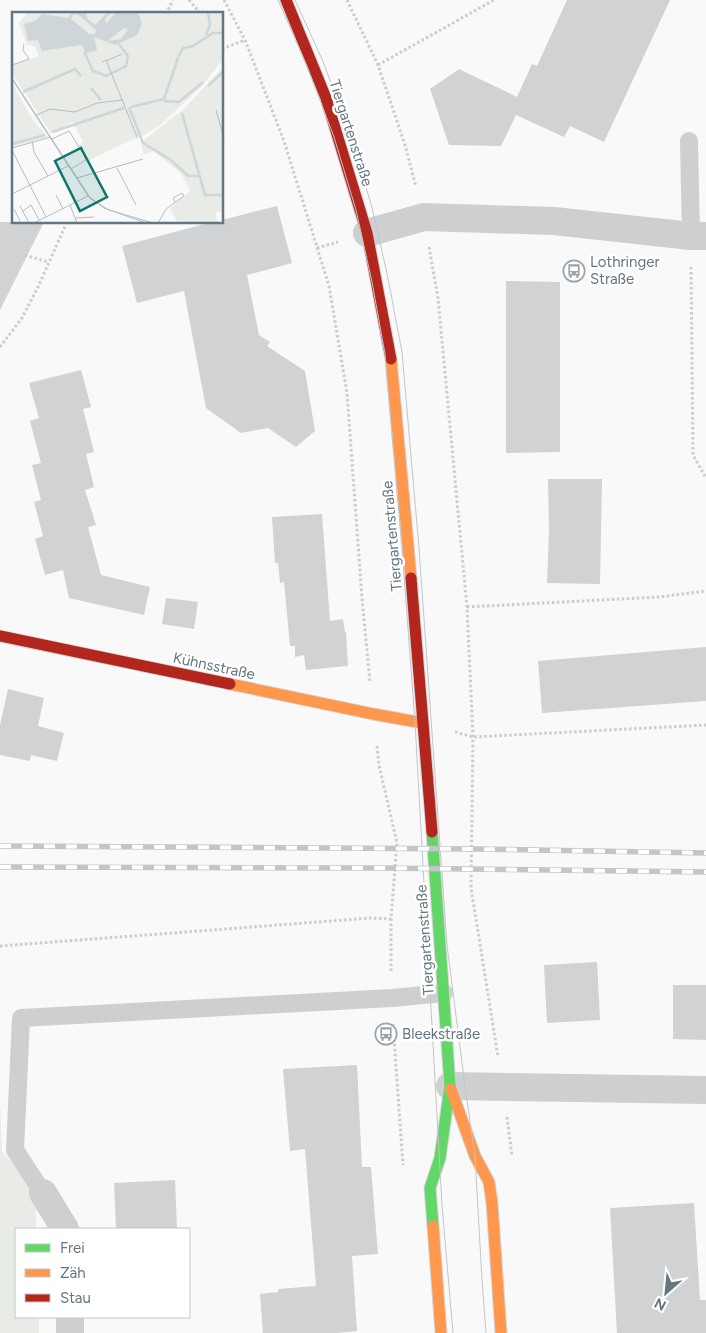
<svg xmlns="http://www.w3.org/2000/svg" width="706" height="1333" font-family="Figtree,sans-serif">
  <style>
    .green { fill: #e8ebe6 }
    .building { fill: #d0d2d3 }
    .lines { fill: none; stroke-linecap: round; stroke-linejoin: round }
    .fast-casing { stroke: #d5d6d7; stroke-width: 13 }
    .slow-casing { stroke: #d5d6d7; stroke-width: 13 }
    .jam-casing { stroke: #d5d6d7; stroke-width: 13 }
    .path { stroke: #cbcccd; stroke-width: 3; stroke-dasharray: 2.5 2.5; stroke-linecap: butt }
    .lane { stroke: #cecfd0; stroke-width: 18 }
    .street { stroke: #cecfd0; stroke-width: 28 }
    .fast { stroke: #63d668; stroke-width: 11 }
    .slow { stroke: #ff974d; stroke-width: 11 }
    .jam { stroke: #b3261e; stroke-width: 11 }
    .tram { stroke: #c3c5c6; stroke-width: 1 }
    .rail-casing { stroke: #c3c5c6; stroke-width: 5.5 }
    .rail { stroke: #fff; stroke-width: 4; stroke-dasharray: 11; stroke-linecap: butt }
    .labels { text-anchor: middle; stroke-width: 5; stroke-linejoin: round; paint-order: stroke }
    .street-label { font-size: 15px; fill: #657683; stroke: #fff }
    .poi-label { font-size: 15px; fill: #657683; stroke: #fff; text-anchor: start }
    .inset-river { fill: none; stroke: #ced6d9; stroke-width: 2.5 }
    .inset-road { fill: none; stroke: #b5bdc3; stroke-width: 1 }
    .view { fill: #0f766e; fill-opacity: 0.15; stroke: #0f766e; stroke-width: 2.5 }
    .inset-edge { fill: none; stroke: #657683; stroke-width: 2.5 }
  </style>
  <rect width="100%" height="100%" fill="#f9f9f9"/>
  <path class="green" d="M 0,1101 L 2,1152 L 33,1184 L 36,1207 L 36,1229 L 16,1229 L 16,1317 L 39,1317 L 39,1333 L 0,1333 Z"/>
  <g class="building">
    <path d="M 567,0 L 670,0 L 604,142 L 570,126 L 564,137 L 516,115 L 501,146 L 449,145 L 430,89 L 459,69 L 517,97 L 532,64 L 537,66 Z"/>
    <path d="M 277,206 L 292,263 L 247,275 L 259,335 L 270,342 L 267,346 L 305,371 L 315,431 L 296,447 L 268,428 L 241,433 L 206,408 L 184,291 L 137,303 L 122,246 L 212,222 L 222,222 L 222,220 Z"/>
    <path d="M 0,222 L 44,222 L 0,310 Z"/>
    <path d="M 506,281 L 560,282 L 560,452 L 506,453 Z"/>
    <path d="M 81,370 L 91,407 L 83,409 L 94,452 L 86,454 L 94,487 L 85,490 L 96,525 L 88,527 L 101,575 L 150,587 L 144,615 L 69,598 L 63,570 L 45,575 L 35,539 L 43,536 L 34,502 L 41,500 L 32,465 L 41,463 L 30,421 L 39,418 L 29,383 Z"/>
    <path d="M 548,479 L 602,479 L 600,584 L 547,583 L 549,530 Z"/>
    <path d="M 322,514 L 330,621 L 343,619 L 345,632 L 346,632 L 348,666 L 306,670 L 304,655 L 295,657 L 295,646 L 290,646 L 284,582 L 280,583 L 278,563 L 275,563 L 272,517 Z"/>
    <path d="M 166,598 L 198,602 L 194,629 L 162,624 Z"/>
    <path d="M 706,647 L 706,701 L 542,713 L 538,661 Z"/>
    <path d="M 8,689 L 44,698 L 38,726 L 64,733 L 57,761 L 31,755 L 30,761 L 0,755 L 0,725 Z"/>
    <path d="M 597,962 L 600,1020 L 547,1023 L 544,965 Z"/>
    <path d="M 673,985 L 706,985 L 706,1040 L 673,1039 Z"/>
    <path d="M 357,1065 L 362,1167 L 371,1167 L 378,1254 L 352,1256 L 357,1331 L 337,1333 L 263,1333 L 260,1294 L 278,1292 L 278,1289 L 316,1286 L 305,1149 L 290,1151 L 283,1069 Z"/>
    <path d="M 175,1180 L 177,1229 L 116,1229 L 114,1183 Z"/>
    <path d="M 694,1203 L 700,1300 L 706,1300 L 706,1333 L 617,1333 L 610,1208 Z"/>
  </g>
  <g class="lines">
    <g class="fast-casing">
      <path id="fast" d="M 432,832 L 450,1086 L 440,1158 L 430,1188 L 433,1226"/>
    </g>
    <g class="slow-casing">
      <g id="slow">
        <path d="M 391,359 L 411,578"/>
        <path d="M 230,684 L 373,714 L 423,723"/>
        <path d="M 451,1089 L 475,1156 L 489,1182 L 492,1203 L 501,1333"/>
        <path d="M 433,1226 L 441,1333"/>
      </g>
    </g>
    <g class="jam-casing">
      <g id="jam">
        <path d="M 286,0 L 326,98 L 367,233 L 391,359"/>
        <path d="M 411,578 L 432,832"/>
        <path d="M 0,636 L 230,684"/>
      </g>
    </g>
    <g class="path">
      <path d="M 189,0 L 201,14"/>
      <path d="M 224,0 L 245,40 L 284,141 L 329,286 L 347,393 L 362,598 L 370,683"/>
      <path d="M 347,0 L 378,65 L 405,145 L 416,187"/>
      <path d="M 166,14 L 173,0"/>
      <path d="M 222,49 L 245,40"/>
      <path d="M 378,65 L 494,0"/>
      <path d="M 429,247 L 438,298 L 467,607 L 473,737 L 471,888 L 498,1057"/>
      <path d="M 317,248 L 338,242"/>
      <path d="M 25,255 L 48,262"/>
      <path d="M 691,267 L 693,455 L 706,478"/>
      <path d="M 0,347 L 22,318 L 38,287 L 67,222"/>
      <path d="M 467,607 L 659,597 L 706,591"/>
      <path d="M 455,732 L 473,737 L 706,725"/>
      <path d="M 377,746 L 379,765 L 397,843 L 391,919 L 391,972"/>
      <path d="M 0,946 L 371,918 L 391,919"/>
      <path d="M 393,1024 L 403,1165"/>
      <path d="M 507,1117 L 512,1156"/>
    </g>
    <g class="lane">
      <path d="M 689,141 L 691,236"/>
      <path d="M 43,1193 L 15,1150 L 21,1018 L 392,998 L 444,993"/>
    </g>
    <g class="street">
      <path d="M 367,233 L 424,217 L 554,221 L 691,236 L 706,236"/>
      <path d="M 450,1086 L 706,1090"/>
      <path d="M 43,1193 L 65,1229"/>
      <path d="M 70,1317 L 70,1333"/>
    </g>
    <use href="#fast" class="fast"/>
    <use href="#slow" class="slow"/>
    <use href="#jam" class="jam"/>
    <g class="tram">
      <path d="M 278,0 L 307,66 L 334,137 L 356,210 L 372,282 L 385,354 L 402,549 L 415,722 L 442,1205 L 453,1333"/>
      <path d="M 295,0 L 322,59 L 349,131 L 371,204 L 377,229 L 388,278 L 402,352 L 419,548 L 447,945 L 465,1086 L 475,1156 L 482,1280 L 486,1333"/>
    </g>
    <g class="rail-casing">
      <g id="rail">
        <path d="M 0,846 L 476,849 L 706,853"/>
        <path d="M 0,867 L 380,868 L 706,872"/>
      </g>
    </g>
    <use href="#rail" class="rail"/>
  </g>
  <defs>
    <g id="bus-ring" transform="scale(1.125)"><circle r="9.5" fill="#fff" stroke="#99a4ac" stroke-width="1.5"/><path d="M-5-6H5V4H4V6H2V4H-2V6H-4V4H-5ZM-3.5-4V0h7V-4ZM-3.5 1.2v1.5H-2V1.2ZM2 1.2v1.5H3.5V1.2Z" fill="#99a4ac"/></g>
  </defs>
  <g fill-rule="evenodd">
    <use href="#bus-ring" x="574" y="271"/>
    <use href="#bus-ring" x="386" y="1034"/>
  </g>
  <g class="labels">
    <g class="street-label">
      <text transform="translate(351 133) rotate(72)" y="5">Tiergartenstraße</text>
      <text transform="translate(392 536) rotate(-95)" y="5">Tiergartenstraße</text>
      <text transform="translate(214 666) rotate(12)" y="5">Kühnsstraße</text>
      <text transform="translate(425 940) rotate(-94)" y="5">Tiergartenstraße</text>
    </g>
    <g class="poi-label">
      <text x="590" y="267">Lothringer<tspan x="590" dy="17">Straße</tspan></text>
      <text x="402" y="1039">Bleekstraße</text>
    </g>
  </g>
  <g transform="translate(12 12)">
    <rect width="211" height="211" fill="#f9f9f9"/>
    <path d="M 16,0 L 211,0 L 211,47 L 191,73 L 148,113 L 124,128 L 123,126 L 76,149 L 66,134 L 71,130 L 61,110 L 39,121 L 0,61 L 0,53 L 27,44 L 23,34 L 15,33 L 7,11 ZM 211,55 L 212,200 L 203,200 L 206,211 L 166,211 L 158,196 L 178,179 L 169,161 L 141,139 L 132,143 L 129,130 L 171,98 ZM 0,71 L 22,110 L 36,125 L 0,135 Z" fill="#e8ebe6"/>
    <path d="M 60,0 L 74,0 L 75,7 L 83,13 L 96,0 L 100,0 L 92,8 L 95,11 L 104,0 L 126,0 L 130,12 L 125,23 L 103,33 L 82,25 L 85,38 L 75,41 L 69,33 L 30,39 L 26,28 L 16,29 L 12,12 L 23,9 L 30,2 L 56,6 ZM 61,2 L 67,3 L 84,18 L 83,22 L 77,22 L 59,7 ZM 112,16 L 116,18 L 109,27 L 95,29 Z" fill="#ced6d9" fill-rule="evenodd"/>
    <path class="inset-river" d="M 194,23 L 198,13 L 196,0M 72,39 L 81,59 L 94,64 L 114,54 L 116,44 L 107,32M 166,45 L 171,36 L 181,34 L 201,21 L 212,21M 196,74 L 212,59M 79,76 L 89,88M 11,80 L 63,57 L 69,64M 152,89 L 167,90 L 191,70M 117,95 L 131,131 L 159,148 L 176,164 L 188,164M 119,95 L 152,87 L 166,46M 170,101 L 193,183 L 212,183M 40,120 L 112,96M 0,132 L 33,123"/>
    <path class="inset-road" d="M 94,49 L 110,42M 90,50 L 94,48 L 125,125M 0,53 L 17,47 L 11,38 L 12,32M 0,66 L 79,187 L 97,198 L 141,211M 0,67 L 76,184 L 92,196 L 134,211M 204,98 L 212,126M 23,104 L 38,97 L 63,100 L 85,91 L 111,88M 40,127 L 57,119 L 72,143 L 74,148 L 59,157M 20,129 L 22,140 L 36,164M 0,136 L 39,125M 0,138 L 34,205M 105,156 L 124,193M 65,166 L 131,147M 0,182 L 56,154M 44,183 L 51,197M 58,193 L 65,211M 8,194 L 17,211M 2,197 L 9,211M 11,199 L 19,193 L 27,208M 63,206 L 82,205M 22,211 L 76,184M 146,211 L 154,197 L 172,184 L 170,181 L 161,186 L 163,190"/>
    <path class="view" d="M 69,136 L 95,185 L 68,199 L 43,149 Z"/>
    <rect width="211" height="211" class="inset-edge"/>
  </g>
  <rect x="15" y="1228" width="175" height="90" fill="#ffffff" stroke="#c1c8cd"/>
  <rect x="25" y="1244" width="25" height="8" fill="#63d668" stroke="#c1c8cd"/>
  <text x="60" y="1253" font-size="15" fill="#657683">Frei</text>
  <rect x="25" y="1269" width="25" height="8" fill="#ff974d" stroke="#c1c8cd"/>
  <text x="60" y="1278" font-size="15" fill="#657683">Zäh</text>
  <rect x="25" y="1294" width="25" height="8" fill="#b3261e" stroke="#c1c8cd"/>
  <text x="60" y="1303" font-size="15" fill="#657683">Stau</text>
  <g transform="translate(666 1293) rotate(207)" stroke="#ffffff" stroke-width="4" paint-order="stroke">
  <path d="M0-4L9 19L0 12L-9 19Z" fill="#657683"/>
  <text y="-8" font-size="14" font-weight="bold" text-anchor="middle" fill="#657683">N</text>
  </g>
</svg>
